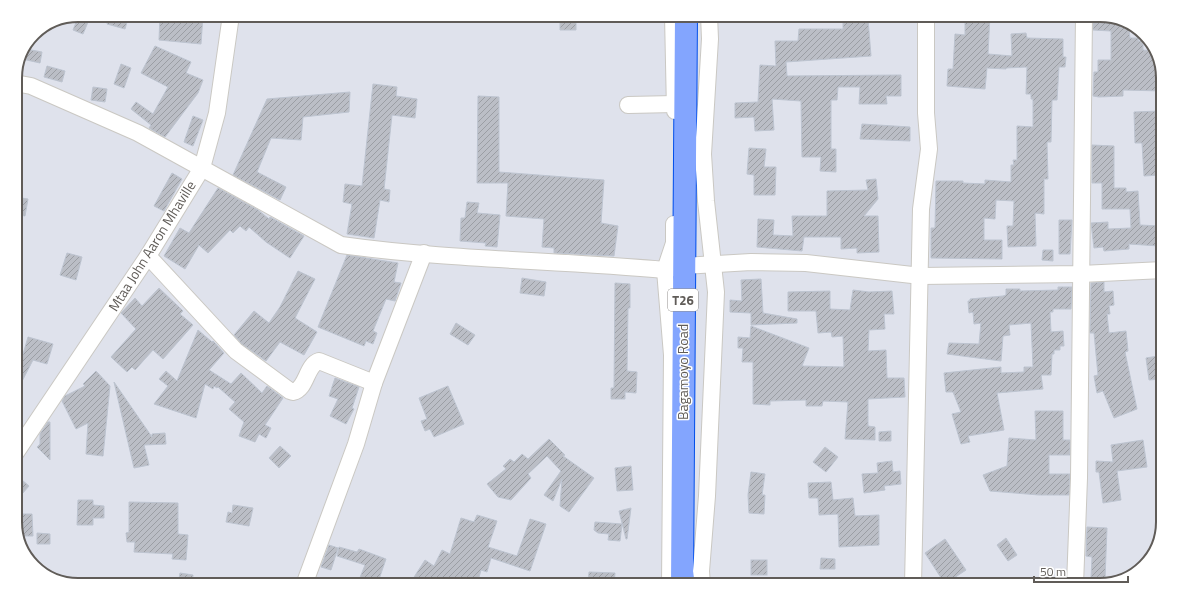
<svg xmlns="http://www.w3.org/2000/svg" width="1178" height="600" font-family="'Titillium Web',sans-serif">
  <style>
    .building { fill: url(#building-hatch); stroke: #bdc4d0 }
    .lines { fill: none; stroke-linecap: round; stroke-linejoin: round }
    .minor-casing { stroke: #cac8c3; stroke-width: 18 }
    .highway-casing { stroke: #004eea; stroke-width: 24 }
    .minor { stroke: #fff; stroke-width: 16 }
    .highway { stroke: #83a5fe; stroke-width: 22 }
    .labels { text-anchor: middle; stroke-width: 3; stroke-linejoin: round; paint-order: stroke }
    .shield { fill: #fff; stroke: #908d8a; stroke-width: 1 }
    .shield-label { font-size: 13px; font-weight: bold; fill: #605c58 }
    .street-label { font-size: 14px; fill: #605c58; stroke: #fff }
    .rim { fill: none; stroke: #605c58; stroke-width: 2 }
  </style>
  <defs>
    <pattern id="building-hatch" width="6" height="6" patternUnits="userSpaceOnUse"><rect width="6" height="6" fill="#bbbec6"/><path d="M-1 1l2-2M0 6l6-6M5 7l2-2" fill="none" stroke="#9b9ea4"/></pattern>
  </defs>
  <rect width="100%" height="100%" fill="#dfe2ec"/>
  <g class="building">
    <path d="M 79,15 L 91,15 L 83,34 L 73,30 Z"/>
    <path d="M 109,15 L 129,15 L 125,29 L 107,24 Z"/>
    <path d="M 160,15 L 203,15 L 201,44 L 159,40 Z"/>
    <path d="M 560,15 L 576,16 L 576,30 L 560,30 Z"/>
    <path d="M 965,15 L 990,15 L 988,54 L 1012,56 L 1011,34 L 1026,33 L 1027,38 L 1063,39 L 1063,57 L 1066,57 L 1065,67 L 1059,67 L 1057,100 L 1052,100 L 1051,142 L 1047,142 L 1048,179 L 1044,179 L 1044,214 L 1035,213 L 1036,246 L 1008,247 L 1007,226 L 1013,226 L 1014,201 L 996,200 L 995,219 L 984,218 L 984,240 L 1002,240 L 1002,259 L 931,258 L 931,228 L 935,228 L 936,181 L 963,181 L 963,183 L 985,184 L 985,180 L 1011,182 L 1011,165 L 1014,165 L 1013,160 L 1017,160 L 1017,126 L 1033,127 L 1033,99 L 1031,99 L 1031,94 L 1026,94 L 1027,67 L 1006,68 L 1006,69 L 987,68 L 985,89 L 947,86 L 948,69 L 953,69 L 955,34 L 965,35 Z"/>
    <path d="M 1093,15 L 1128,22 L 1130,38 L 1139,38 L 1138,41 L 1143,41 L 1143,50 L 1155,51 L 1163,74 L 1163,91 L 1123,90 L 1123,96 L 1099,97 L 1093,96 L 1094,72 L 1098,72 L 1098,60 L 1111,60 L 1111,31 L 1093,30 Z"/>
    <path d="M 843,19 L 868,19 L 871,56 L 786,62 L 787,76 L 901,75 L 901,96 L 886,96 L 887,104 L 859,104 L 860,87 L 838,87 L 837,100 L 831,100 L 831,149 L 836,149 L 836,172 L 820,171 L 821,157 L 802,157 L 801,101 L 772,99 L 774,130 L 755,131 L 754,117 L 735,118 L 735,103 L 758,102 L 760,65 L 776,66 L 775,41 L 798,41 L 799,29 L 843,29 Z"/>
    <path d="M 155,46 L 191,62 L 186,73 L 203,80 L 198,93 L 165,137 L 149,128 L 151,125 L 131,109 L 136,102 L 153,114 L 168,87 L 141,73 Z"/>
    <path d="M 26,49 L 42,52 L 40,63 L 22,59 Z"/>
    <path d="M 121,64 L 131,68 L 124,88 L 114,84 Z"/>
    <path d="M 47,66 L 65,71 L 62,82 L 44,77 Z"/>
    <path d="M 373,84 L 397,87 L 396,96 L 417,99 L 415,118 L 392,115 L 384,189 L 390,190 L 389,202 L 380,200 L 374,238 L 347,234 L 352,204 L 343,202 L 345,184 L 362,186 Z"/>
    <path d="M 93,87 L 107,89 L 105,102 L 91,100 Z"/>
    <path d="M 350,92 L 349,112 L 303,117 L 301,140 L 271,138 L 257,172 L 286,187 L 280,200 L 233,175 L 267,99 Z"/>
    <path d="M 478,96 L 499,97 L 499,172 L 604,180 L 601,223 L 618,226 L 614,256 L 554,253 L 554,248 L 542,247 L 544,219 L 506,216 L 508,183 L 477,183 Z"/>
    <path d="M 1160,111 L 1161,142 L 1157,142 L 1160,175 L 1144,176 L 1142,143 L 1135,143 L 1134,112 Z"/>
    <path d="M 193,116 L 203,120 L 193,146 L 184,142 Z"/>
    <path d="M 862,124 L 910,127 L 910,141 L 860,139 Z"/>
    <path d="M 1092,145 L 1114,146 L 1114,188 L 1126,188 L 1126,192 L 1138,191 L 1140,225 L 1160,226 L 1159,246 L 1129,244 L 1129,249 L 1104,251 L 1103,247 L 1094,248 L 1091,223 L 1108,222 L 1108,229 L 1131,228 L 1130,209 L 1102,209 L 1102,183 L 1092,183 Z"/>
    <path d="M 749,148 L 766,149 L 764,167 L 776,167 L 775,195 L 754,195 L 754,175 L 747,174 Z"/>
    <path d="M 172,173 L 182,179 L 164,211 L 154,206 Z"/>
    <path d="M 876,179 L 878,199 L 864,216 L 878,216 L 879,252 L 857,253 L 857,248 L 841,249 L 841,237 L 804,237 L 802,251 L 757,247 L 758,219 L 774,220 L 773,235 L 793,236 L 792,216 L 827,216 L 827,191 L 868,190 L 866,180 Z"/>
    <path d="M 218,188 L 258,210 L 269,219 L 270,217 L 304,236 L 290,258 L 266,242 L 249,227 L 246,231 L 240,226 L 233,233 L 230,230 L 208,253 L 199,245 L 185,269 L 164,256 L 180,228 L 189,233 Z"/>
    <path d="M 15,197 L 28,199 L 25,216 L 15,214 Z"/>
    <path d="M 467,202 L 479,203 L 477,213 L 500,215 L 497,247 L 485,246 L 486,243 L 460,241 L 461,218 L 465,218 Z"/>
    <path d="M 1059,220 L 1072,220 L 1070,254 L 1059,254 Z"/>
    <path d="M 1043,250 L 1053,250 L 1053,261 L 1042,260 Z"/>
    <path d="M 67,253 L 82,257 L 76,280 L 60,275 Z"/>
    <path d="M 347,255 L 398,263 L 394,282 L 401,283 L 395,301 L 386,299 L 373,331 L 377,333 L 373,344 L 366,341 L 364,346 L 318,327 Z"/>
    <path d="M 298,271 L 315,279 L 295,318 L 317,332 L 304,355 L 280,342 L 266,361 L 242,344 L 234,335 L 254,311 L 269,323 L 280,307 Z"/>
    <path d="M 522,278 L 546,282 L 544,296 L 520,293 Z"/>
    <path d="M 761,279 L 763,313 L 797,319 L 797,323 L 751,325 L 751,313 L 730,312 L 730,300 L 742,301 L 741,280 Z"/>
    <path d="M 1104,282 L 1104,292 L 1113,291 L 1114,305 L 1109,306 L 1110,314 L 1107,314 L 1109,333 L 1126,331 L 1128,351 L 1125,352 L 1137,409 L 1114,418 L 1103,391 L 1097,393 L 1094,376 L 1098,375 L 1094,333 L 1090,333 L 1091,283 Z"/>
    <path d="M 615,283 L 630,284 L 630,308 L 628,308 L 627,371 L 637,372 L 636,393 L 625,392 L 625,399 L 611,399 L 611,388 L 614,388 Z"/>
    <path d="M 1058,287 L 1072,287 L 1071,309 L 1053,309 L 1053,312 L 1050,312 L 1051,332 L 1063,331 L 1064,346 L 1060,346 L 1060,350 L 1054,350 L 1054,354 L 1052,354 L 1051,375 L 1041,375 L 1043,389 L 997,393 L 1004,430 L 968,436 L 970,442 L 961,444 L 952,414 L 961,412 L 953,392 L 946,392 L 944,373 L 1001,367 L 1001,373 L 1024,372 L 1024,367 L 1033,367 L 1031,323 L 1009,325 L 1010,335 L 1003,336 L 1001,361 L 947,354 L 949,343 L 979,344 L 981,323 L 974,324 L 973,312 L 969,313 L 968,301 L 970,301 L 970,299 L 1003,296 L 1006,295 L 1006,289 L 1020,289 L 1020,291 L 1058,290 Z"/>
    <path d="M 159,288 L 183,311 L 180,314 L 193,325 L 163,359 L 153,350 L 135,370 L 132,367 L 127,372 L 111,357 L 136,329 L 121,313 L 135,298 L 142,306 Z"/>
    <path d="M 853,290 L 869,292 L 892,291 L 894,314 L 884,314 L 885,329 L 869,330 L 868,351 L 886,350 L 887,378 L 904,378 L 905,397 L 868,399 L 868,426 L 875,427 L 875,440 L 845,439 L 848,402 L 823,401 L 822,406 L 806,406 L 806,400 L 770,401 L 770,405 L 753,404 L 753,362 L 742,362 L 743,348 L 738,348 L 738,337 L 750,338 L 751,326 L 809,348 L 802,366 L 844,367 L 843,336 L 832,337 L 831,332 L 818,333 L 816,311 L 788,311 L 788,292 L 830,291 L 830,309 L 850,310 Z"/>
    <path d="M 456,323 L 475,335 L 468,345 L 450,334 Z"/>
    <path d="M 198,330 L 212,342 L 213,341 L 224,353 L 209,370 L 231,384 L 241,373 L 262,393 L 267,386 L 283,398 L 265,425 L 271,428 L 266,438 L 259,434 L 255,442 L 239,436 L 244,422 L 229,409 L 235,402 L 218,387 L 217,388 L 214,386 L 213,389 L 205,384 L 196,418 L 154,404 L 168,386 L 159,379 L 166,371 L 177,381 Z"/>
    <path d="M 28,337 L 53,344 L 47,364 L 33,360 L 18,389 L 15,388 L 15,382 Z"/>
    <path d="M 1158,356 L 1161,379 L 1149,380 L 1146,358 Z"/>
    <path d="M 96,371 L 110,386 L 103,456 L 86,454 L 88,423 L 76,429 L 62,401 L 65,396 L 85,386 L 83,384 Z"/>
    <path d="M 335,378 L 359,387 L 352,408 L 354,409 L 346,424 L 330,416 L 338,399 L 329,396 Z"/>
    <path d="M 114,382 L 152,437 L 152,434 L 165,433 L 166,444 L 144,445 L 149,465 L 134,468 Z"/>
    <path d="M 448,386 L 464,424 L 434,437 L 430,429 L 425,431 L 421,421 L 427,419 L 419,398 Z"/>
    <path d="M 1035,411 L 1063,411 L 1063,440 L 1070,440 L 1070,455 L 1049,455 L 1049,474 L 1070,474 L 1069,495 L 1039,495 L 990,491 L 983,475 L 1007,466 L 1009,438 L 1036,440 Z"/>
    <path d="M 48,422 L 50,422 L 50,460 L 37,447 L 40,444 L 40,434 Z"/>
    <path d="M 891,431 L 891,441 L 879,441 L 879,432 Z"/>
    <path d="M 549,439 L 565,455 L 563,456 L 594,478 L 569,512 L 560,506 L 562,479 L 553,501 L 544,495 L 561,471 L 547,456 L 528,474 L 531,478 L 511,500 L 498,497 L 487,484 L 506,469 L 503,466 L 510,459 L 514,462 L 522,454 L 528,459 Z"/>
    <path d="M 1143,440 L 1147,467 L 1117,471 L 1121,500 L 1103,503 L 1099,472 L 1096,472 L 1096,461 L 1113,462 L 1111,445 Z"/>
    <path d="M 280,446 L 291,456 L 279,468 L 269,458 Z"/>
    <path d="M 825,447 L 838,457 L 826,472 L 813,462 Z"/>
    <path d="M 892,461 L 893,472 L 900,471 L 901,484 L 884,486 L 885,490 L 864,493 L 862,474 L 878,473 L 877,463 Z"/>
    <path d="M 631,466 L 633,490 L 617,491 L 615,468 Z"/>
    <path d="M 751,472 L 765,474 L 762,495 L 765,495 L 764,514 L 749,513 L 748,495 Z"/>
    <path d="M 15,474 L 29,486 L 21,495 L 15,490 Z"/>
    <path d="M 831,482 L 833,500 L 853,498 L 855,516 L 879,515 L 879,545 L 839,547 L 838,514 L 819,515 L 818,498 L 809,498 L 808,483 Z"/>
    <path d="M 78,500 L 93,500 L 93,505 L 104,506 L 104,518 L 93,518 L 93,525 L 77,525 Z"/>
    <path d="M 129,502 L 178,503 L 178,534 L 188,535 L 186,560 L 172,559 L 173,554 L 134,552 L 135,542 L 127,542 L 126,533 L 129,532 Z"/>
    <path d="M 233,505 L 253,508 L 249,526 L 226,522 L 228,512 L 232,513 Z"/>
    <path d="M 631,508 L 627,539 L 626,539 L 619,511 Z"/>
    <path d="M 15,514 L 32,514 L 33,536 L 18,536 L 15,527 Z"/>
    <path d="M 477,515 L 497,521 L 488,547 L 517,556 L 530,519 L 546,524 L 530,571 L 491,558 L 487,572 L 481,570 L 478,581 L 467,579 L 464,585 L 409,585 L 425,560 L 434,566 L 442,550 L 450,554 L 461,518 L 474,522 Z"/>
    <path d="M 595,522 L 622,524 L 620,541 L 608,540 L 609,534 L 598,533 L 594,530 Z"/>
    <path d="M 1087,527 L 1107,528 L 1105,579 L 1091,578 L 1092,557 L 1086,556 Z"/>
    <path d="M 37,533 L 50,534 L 50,544 L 37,544 Z"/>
    <path d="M 1006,538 L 1017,555 L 1008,561 L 997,545 Z"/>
    <path d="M 945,539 L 966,570 L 945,584 L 925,553 Z"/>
    <path d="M 329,545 L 338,548 L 331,570 L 321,567 Z"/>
    <path d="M 339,547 L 357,552 L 359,549 L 386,559 L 377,585 L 357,585 L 365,565 L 337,556 Z"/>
    <path d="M 821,558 L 835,559 L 835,569 L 820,569 Z"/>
    <rect x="751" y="560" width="16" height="15"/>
    <path d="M 589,572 L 615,573 L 614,585 L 588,585 Z"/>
    <path d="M 180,573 L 193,575 L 192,585 L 178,585 Z"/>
  </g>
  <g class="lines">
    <g class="minor-casing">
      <g id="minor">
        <path d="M 673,15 L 675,111"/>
        <path d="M 15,83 L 31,86 L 138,133 L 341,245 C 448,260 557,260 665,270 L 683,266 L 751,262 L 806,263 L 921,276 L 1081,274 L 1163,270"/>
        <path d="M 628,105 L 675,104"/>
        <path d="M 148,256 L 236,351 L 290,391 L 293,392 C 307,389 306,365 319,361 L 374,383"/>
        <path d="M 15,454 L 148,256 L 202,168 L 217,113 L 231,15"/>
        <path d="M 304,585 L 356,444 L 374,383 L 424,253"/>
        <path d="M 670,585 L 672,355 L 665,270 L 674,243 L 674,224"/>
        <path d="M 702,585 L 701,571 L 707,496 L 716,292 L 706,201 L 703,154 L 710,39 L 709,15"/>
        <path d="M 913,585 L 921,209 L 929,149 L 926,113 L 926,15"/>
        <path d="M 1075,585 L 1079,478 L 1084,15"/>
      </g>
    </g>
    <g class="highway-casing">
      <path id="highway" d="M 682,585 L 686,15"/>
    </g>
    <use href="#minor" class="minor"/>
    <use href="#highway" class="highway"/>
  </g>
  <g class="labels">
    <rect class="shield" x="668" y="289" width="30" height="22" rx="3"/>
    <g class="shield-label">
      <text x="683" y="305">T26</text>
    </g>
    <g class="street-label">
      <text transform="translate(152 246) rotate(-58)" y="5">Mtaa John Aaron Mhaville</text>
      <text transform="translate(683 372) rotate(-90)" y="5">Bagamoyo Road</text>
    </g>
  </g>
  <path d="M0 0H1178V600H0ZM78 22H1100A56 56 0 0 1 1156 78V522A56 56 0 0 1 1100 578H78A56 56 0 0 1 22 522V78A56 56 0 0 1 78 22Z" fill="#fff" fill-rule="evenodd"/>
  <path class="rim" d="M78 22H1100A56 56 0 0 1 1156 78V522A56 56 0 0 1 1100 578H78A56 56 0 0 1 22 522V78A56 56 0 0 1 78 22Z"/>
  <path d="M1034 576v6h94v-6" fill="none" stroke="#605c58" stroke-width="2"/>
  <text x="1040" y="576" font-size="12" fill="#605c58" stroke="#ffffff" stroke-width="3" paint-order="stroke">50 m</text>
</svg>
